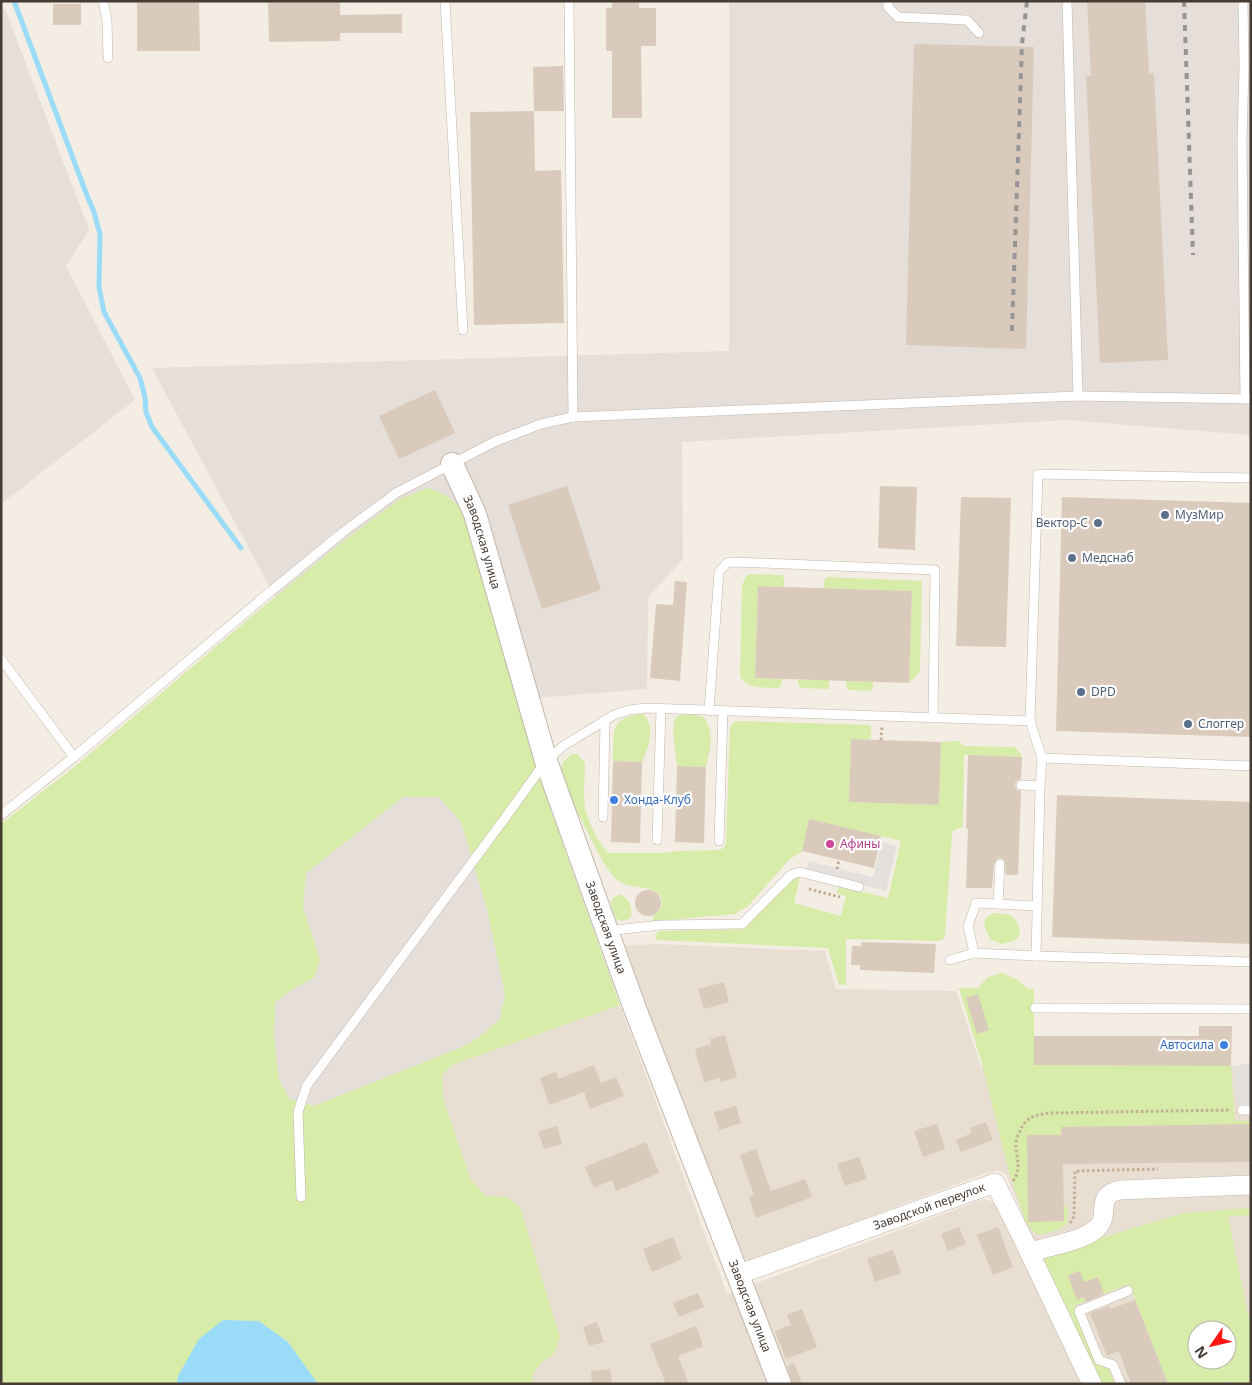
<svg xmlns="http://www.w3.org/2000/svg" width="1252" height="1385" font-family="'Noto Sans',sans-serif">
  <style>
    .residential { fill: #e8ded1; fill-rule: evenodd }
    .industrial { fill: #e5ded9 }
    .green { fill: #d6eca8; fill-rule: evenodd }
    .parking { fill: #e4e0dd }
    .water { fill: #9adcf7 }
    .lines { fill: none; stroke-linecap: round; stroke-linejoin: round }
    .stream { stroke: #9adcf7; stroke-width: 5 }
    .building { fill: #d9cabb }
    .service-casing { stroke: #c3b6a9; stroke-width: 10 }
    .minor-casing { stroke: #c3b6a9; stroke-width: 20 }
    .tertiary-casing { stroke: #c3b6a9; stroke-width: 24 }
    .path { stroke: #c3ad95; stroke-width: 3; stroke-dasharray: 2.5 2.5; stroke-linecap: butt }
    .service { stroke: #fff; stroke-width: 9 }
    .minor { stroke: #fff; stroke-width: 19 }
    .tertiary { stroke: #fff; stroke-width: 22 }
    .rail { stroke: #959595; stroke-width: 4; stroke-dasharray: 6 6; stroke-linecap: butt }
    .service-dot { fill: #5c6f8a; stroke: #fff; stroke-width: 2 }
    .shop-dot { fill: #3f7fe0; stroke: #fff; stroke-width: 2 }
    .hotel-dot { fill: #d1479c; stroke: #fff; stroke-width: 2 }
    .labels { text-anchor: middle; stroke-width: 4.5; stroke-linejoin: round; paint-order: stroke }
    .service-label { font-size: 12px; fill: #4e5e75; stroke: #fff; text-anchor: start }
    .street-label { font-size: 12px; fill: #463c33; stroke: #fff }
    .shop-label { font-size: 12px; fill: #366cbe; stroke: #fff; text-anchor: start }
    .hotel-label { font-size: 12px; fill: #b23c85; stroke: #fff; text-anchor: start }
  </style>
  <rect width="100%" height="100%" fill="#f4ede4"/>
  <g class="residential">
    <path d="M 656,944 L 825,951 L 836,989 L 956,991 L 981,1067 L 986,1068 L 1199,1067 L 1232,1066 L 1251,1063 L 1251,1384 L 1096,1384 L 1034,1242 L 1006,1174 L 999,1170 L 983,1174 L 751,1261 L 743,1258 L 622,946 ZM 1197,1330 L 1227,1330 L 1227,1360 L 1197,1360 Z"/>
    <path d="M 620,1005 L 727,1294 L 984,1199 L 993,1202 L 1003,1214 L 1086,1384 L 532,1384 L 533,1374 L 541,1363 L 554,1354 L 507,1197 L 486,1196 L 471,1180 L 443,1099 L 442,1075 L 452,1065 Z"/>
  </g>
  <g class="industrial">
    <path d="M 729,1 L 1251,1 L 1251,435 L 1067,420 L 682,442 L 683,559 L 648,597 L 647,689 L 435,706 L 299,642 L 152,368 L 729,351 Z"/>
    <path d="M 5,9 L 89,230 L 66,266 L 135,400 L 1,504 L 1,10 Z"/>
    <path d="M 403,797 L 439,797 L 461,822 L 487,909 L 505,994 L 500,1019 L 478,1038 L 460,1048 L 314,1106 L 290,1099 L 279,1080 L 274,1037 L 275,1002 L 295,988 L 315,977 L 320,960 L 303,907 L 306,873 Z"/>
  </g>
  <g class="green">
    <path d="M 428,488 C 444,493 458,502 466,516 C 470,524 473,534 476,542 L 550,808 L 620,1005 L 452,1065 L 442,1075 L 443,1099 L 471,1180 L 486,1196 L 507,1197 L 520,1207 L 560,1338 L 554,1354 L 541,1363 L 533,1374 L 532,1384 L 318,1384 L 288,1342 L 259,1321 L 223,1320 L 178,1376 L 177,1384 L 1,1384 L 1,824 L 79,763 L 264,606 L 346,539 L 400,499 ZM 403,797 L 439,797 L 461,822 L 487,909 L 505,994 L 500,1019 L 478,1038 L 460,1048 L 314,1106 L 290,1099 L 279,1080 L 274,1037 L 275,1002 L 295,988 L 315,977 L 320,960 L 303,907 L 306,873 Z"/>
    <path d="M 751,574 L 782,575 L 784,579 L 784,587 L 758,586 L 755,678 L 782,679 L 781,686 L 777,688 C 762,687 750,690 740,677 L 742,585 L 747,575 Z"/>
    <path d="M 827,577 L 922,581 L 920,670 L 917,675 L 909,683 L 912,591 L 824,588 L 824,582 Z"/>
    <path d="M 798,680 L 829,680 L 829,687 L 828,689 L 802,688 L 798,685 Z"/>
    <path d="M 846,681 L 873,682 L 873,688 L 870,691 L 848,690 L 846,686 Z"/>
    <path d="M 643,714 C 656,725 649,748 642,762 L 613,761 C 614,732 608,718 643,714 Z"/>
    <path d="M 689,714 L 704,717 C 715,735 710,748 706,767 L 677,766 C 676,758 671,724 675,719 C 678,714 684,714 689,714 Z"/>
    <path d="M 739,721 L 871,725 L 871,739 L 851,739 L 849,802 L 939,805 L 941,742 L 959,741 L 964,746 L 1014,747 L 1021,754 L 1022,757 L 964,755 L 963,827 L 956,829 L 952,833 L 945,934 L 943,940 L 939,941 L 846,939 L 846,985 L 839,985 L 828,948 L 656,940 L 655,935 L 660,931 L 744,929 L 792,880 L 798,876 L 800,878 L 794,903 L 841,916 L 846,896 L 837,893 L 839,886 L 888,898 L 901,841 L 809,819 L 802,851 L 789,860 L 748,906 L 735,914 L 656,921 L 653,920 L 653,916 C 660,911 665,904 660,896 C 653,885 631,889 620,882 C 605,872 588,832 579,815 L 576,812 L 560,773 L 563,762 L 572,754 L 577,754 L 585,763 C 585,777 583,793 585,807 C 586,818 600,846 609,853 L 664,853 L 678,851 L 719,850 L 724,848 L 726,843 L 730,728 L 733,722 Z"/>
    <path d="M 619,894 C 629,898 633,907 631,917 C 618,927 611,915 611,902 L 613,898 Z"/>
    <path d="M 993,913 C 1011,914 1018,915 1020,935 L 1014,941 L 1001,944 L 990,939 L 984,925 L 986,918 Z"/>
    <path d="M 1003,973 L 1018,980 L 1028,989 L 1034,989 L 1034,1065 L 1231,1066 L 1235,1121 L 1251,1121 L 1251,1124 L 1061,1127 L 1061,1135 L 1028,1222 L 1064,1221 L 1064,1204 L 1068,1210 L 1067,1224 L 1060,1229 L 1040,1235 L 1034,1232 L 1025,1221 L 1007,1165 L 982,1064 L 959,988 L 978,988 L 988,977 Z"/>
    <path d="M 1251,1208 L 1251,1215 L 1228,1217 L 1251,1329 L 1251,1383 L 1232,1384 L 1231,1381 L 1225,1384 L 1168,1384 L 1129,1284 L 1074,1306 L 1096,1362 L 1108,1367 L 1115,1384 L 1097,1384 L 1041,1260 L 1047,1254 L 1184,1213 ZM 1197,1330 L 1227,1330 L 1227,1360 L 1197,1360 Z"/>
  </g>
  <g class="parking">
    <path d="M 882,842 L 897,846 L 886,891 L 806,871 L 809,861 L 873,877 Z"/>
    <path d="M 1251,1064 L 1251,1106 L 1238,1106 L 1234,1067 Z"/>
  </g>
  <path class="water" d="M 223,1320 L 259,1321 L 288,1342 L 318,1384 L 177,1384 L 178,1376 L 199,1339 Z"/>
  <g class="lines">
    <path class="stream" d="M 14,1 L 86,193 L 94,212 L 100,234 L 99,287 L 104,312 L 140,378 L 145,397 L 146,412 L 152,427 L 241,548"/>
  </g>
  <g class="building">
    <path d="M 137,1 L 199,1 L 200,51 L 137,51 Z"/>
    <path d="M 268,1 L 340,1 L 340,15 L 402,14 L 402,33 L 340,33 L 340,41 L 269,42 Z"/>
    <path d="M 612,1 L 639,1 L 639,8 L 656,8 L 656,46 L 641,46 L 642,118 L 612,118 L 612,51 L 606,51 L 606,8 L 612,8 Z"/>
    <path d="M 1087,1 L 1145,1 L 1149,73 L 1154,73 L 1168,360 L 1100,363 L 1086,76 L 1091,76 Z"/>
    <rect x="53" y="4" width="28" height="21"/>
    <path d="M 914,44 L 1034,47 L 1026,349 L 906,345 Z"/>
    <path d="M 563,66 L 564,111 L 534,111 L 533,67 Z"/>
    <path d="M 534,111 L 535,171 L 561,170 L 564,323 L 474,325 L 470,112 Z"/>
    <path d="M 435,390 L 455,433 L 399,459 L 379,416 Z"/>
    <path d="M 567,486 L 601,590 L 542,609 L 508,505 Z"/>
    <path d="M 880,486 L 917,487 L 915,550 L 878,548 Z"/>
    <path d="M 961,497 L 1011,498 L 1006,647 L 956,646 Z"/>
    <path d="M 1062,497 L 1251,503 L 1251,737 L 1056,731 Z"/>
    <path d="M 675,581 L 687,582 L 680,681 L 650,678 L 656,604 L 673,605 Z"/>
    <path d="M 758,586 L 912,591 L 909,683 L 755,678 Z"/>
    <path d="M 851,739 L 941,742 L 939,805 L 849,802 Z"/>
    <path d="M 968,755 L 1022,757 L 1021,779 L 1016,781 L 1015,785 L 1017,790 L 1021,791 L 1018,875 L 1006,875 L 1005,861 L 1001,858 L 997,859 L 994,864 L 992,888 L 966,888 L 968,829 L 966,829 Z"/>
    <path d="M 613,761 L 642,762 L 640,843 L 611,842 Z"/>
    <path d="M 677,766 L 706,767 L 704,843 L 675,842 Z"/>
    <path d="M 1057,795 L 1251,802 L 1251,944 L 1052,937 Z"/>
    <path d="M 809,819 L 881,836 L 874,868 L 802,851 Z"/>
    <circle cx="648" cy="903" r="13"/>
    <path d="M 861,942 L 936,944 L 934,973 L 860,970 L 860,965 L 851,965 L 852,946 L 861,946 Z"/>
    <path d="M 724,982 L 729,1002 L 704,1009 L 698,989 Z"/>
    <path d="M 978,994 L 989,1030 L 977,1034 L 966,998 Z"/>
    <path d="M 1199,1026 L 1232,1026 L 1231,1066 L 1034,1065 L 1034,1036 L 1199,1036 Z"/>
    <path d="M 725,1035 L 737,1077 L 721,1082 L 720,1078 L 704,1082 L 695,1049 L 711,1044 L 710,1039 Z"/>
    <path d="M 594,1065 L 601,1083 L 616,1077 L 624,1096 L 590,1109 L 584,1092 L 549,1105 L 540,1078 L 556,1072 L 558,1079 Z"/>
    <path d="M 736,1106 L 741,1123 L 719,1130 L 714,1112 Z"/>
    <path d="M 986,1122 L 993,1140 L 961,1152 L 956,1140 L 972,1133 L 970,1128 Z"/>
    <path d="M 937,1124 L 945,1149 L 923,1157 L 914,1131 Z"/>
    <path d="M 1251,1124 L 1251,1162 L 1063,1164 L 1064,1221 L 1028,1222 L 1027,1135 L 1061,1135 L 1061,1127 Z"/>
    <path d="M 557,1126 L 562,1144 L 544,1149 L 538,1131 Z"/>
    <path d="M 646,1142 L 659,1173 L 616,1191 L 612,1180 L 594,1188 L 585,1167 Z"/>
    <path d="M 756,1149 L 771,1191 L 805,1179 L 812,1197 L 756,1218 L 749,1197 L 754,1195 L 740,1155 Z"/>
    <path d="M 859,1157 L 867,1179 L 845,1186 L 837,1164 Z"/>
    <path d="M 959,1227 L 966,1244 L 948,1251 L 941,1234 Z"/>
    <path d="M 998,1227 L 1013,1267 L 993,1275 L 977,1235 Z"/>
    <path d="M 673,1237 L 682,1259 L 652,1272 L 643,1249 Z"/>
    <path d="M 893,1250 L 901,1273 L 875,1282 L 867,1259 Z"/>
    <path d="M 1080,1271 L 1084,1282 L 1098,1277 L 1104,1294 L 1086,1302 L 1084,1297 L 1077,1300 L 1068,1275 Z"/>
    <path d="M 698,1293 L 704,1307 L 679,1317 L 673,1303 Z"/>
    <path d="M 1135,1300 L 1168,1384 L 1131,1384 L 1119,1351 L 1107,1356 L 1090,1313 L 1109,1306 L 1110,1309 Z"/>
    <path d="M 802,1309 L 817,1347 L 786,1359 L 775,1331 L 791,1325 L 787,1315 Z"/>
    <path d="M 597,1322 L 604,1342 L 589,1346 L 583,1327 Z"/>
    <path d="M 696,1326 L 703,1346 L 678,1356 L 689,1384 L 666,1384 L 650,1344 Z"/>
    <path d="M 794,1363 L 802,1384 L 793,1384 L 787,1366 Z"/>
    <path d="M 610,1369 L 612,1384 L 592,1384 L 591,1371 Z"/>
  </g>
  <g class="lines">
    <g class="service-casing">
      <g id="service">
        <path d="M 103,1 L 107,20 L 108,58"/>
        <path d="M 445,1 L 463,330"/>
        <path d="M 569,1 L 573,417"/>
        <path d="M 888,1 L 888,7 L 898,17 L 967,20 L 979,33"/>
        <path d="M 1067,1 L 1078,396"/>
        <path d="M 1243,1 L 1244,68 L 1242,141 L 1245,399"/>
        <path d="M 1,659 L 74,757"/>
        <path d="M 709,711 L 719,572 L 727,563 L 734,562 L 935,570 L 933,718"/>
        <path d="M 1030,721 L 1038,474 L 1251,478"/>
        <path d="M 1042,758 L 1040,786 L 1036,956 L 1251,962"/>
        <path d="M 1021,785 L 1040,786"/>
        <path d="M 1,815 L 74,757 L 259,601 L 342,533 L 396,493 L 494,442 L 541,424 L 573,417 L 1078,396 L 1251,399"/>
        <path d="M 603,817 L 605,720"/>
        <path d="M 657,840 L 661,709"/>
        <path d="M 719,841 L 723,711"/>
        <path d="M 998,904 L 1000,864"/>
        <path d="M 607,931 L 660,925 L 742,924 L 791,875 L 799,872 L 859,887"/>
        <path d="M 1036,956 L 974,953 L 968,926 L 976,903 L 1037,906"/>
        <path d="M 950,960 L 974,953"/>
        <path d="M 1035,1008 L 1251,1009"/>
        <path d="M 1242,1110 L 1251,1110"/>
        <path d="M 301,1197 L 298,1112 L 307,1085 L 505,818 L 546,761 L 563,746 L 614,715 L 629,710 L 646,708 L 1030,721 L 1042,758 L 1251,766"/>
        <path d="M 1121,1384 L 1113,1365 L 1099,1360 L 1079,1311 L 1128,1291"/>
      </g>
    </g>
    <g class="minor-casing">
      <g id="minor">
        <path d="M 1029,1252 C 1047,1247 1083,1241 1096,1229 C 1112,1215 1093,1196 1120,1190 L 1251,1185"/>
        <path id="s1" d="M 737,1275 L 995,1183 L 1025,1243 L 1092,1384"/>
      </g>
    </g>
    <g class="tertiary-casing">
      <g id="tertiary">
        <path id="s2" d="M 452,464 L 475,514 L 546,761 L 634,1006 L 780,1384"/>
      </g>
    </g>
    <g class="path">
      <path d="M 881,740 L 882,727"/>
      <path d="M 837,869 L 839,860"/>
      <path d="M 809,889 L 840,897"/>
      <path d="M 1013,1181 C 1023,1166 1015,1158 1016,1142 C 1016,1138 1019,1134 1020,1131 C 1026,1117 1035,1115 1049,1113 L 1231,1110"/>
      <path d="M 1070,1223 L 1074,1216 L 1075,1171 L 1158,1169"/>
    </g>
    <use href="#service" class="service"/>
    <use href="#minor" class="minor"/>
    <use href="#tertiary" class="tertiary"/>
    <g class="rail">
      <path d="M 1184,1 L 1193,255"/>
      <path d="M 1012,331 L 1022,44 L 1027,1"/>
    </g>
  </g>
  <g class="service-dot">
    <circle cx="1165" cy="515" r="5"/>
    <circle cx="1098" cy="523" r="5"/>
    <circle cx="1072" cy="558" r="5"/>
    <circle cx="1081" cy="692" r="5"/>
    <circle cx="1188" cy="724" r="5"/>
  </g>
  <g class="shop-dot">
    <circle cx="614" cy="800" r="5"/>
    <circle cx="1224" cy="1045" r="5"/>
  </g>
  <circle class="hotel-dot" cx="830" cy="844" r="5"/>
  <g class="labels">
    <g class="service-label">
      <text x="1175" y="519">МузМир</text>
      <text x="1088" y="527" text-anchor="end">Вектор-С</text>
      <text x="1082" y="562">Медснаб</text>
      <text x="1091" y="696">DPD</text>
      <text x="1198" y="728">Слоггер</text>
    </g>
    <g class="street-label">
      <text dy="4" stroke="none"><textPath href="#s2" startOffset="84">Заводская улица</textPath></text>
      <text dy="4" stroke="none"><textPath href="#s2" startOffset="489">Заводская улица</textPath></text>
      <text dy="4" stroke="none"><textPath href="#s1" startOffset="204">Заводской переулок</textPath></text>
      <text dy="4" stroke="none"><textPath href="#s2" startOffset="894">Заводская улица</textPath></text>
    </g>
    <g class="shop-label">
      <text x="624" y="804">Хонда-Клуб</text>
      <text x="1214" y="1049" text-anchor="end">Автосила</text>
    </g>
    <g class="hotel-label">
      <text x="840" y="848">Афины</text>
    </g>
  </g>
  <rect width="1252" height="1385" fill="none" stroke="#463c33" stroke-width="5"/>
  <g transform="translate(1212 1345) rotate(236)"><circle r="24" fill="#ffffff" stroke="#b5b1ad"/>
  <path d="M0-4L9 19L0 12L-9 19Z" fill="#ff1610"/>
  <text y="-8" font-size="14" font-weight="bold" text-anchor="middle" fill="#463c33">N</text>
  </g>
</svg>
